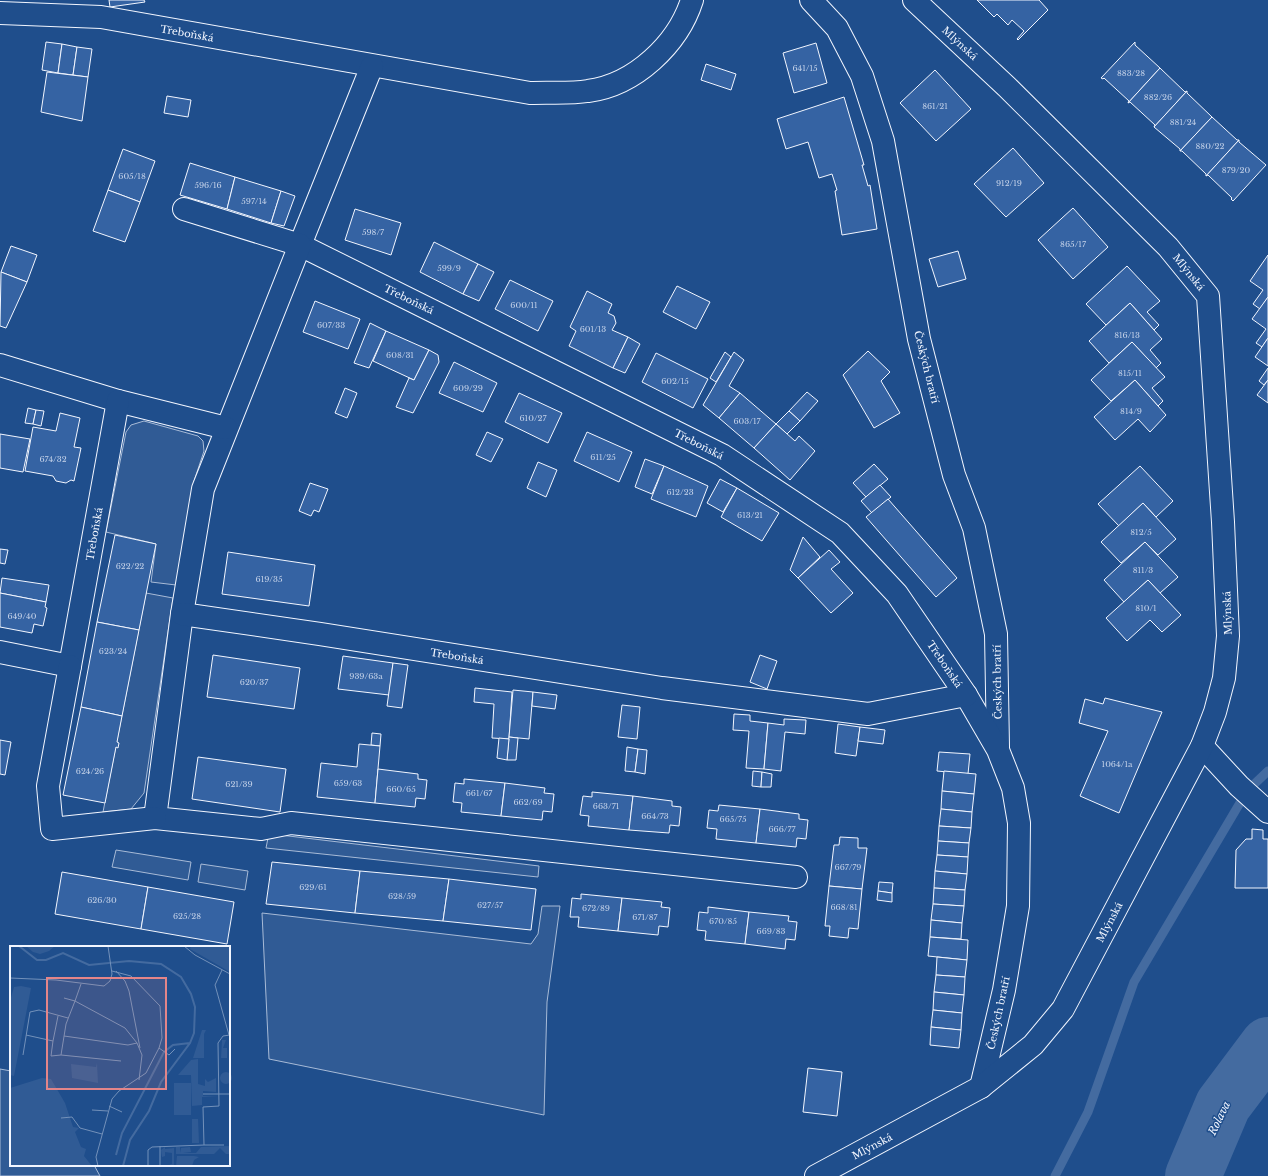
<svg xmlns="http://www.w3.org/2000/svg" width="1268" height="1176" font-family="'Libre Baskerville',serif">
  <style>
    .green { fill: #305b95; stroke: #a8bbd7 }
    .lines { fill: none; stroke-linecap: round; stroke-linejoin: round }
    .stream { stroke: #446ba0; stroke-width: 9 }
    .river { stroke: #446ba0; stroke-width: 56 }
    .building { fill: #3563a3; stroke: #f2f6ff }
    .minor-casing { stroke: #f2f6ff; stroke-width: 24 }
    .minor { stroke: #1f4e8c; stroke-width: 22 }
    .labels { text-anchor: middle; stroke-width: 3; stroke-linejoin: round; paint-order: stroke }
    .number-label { font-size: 8px; fill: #c3d1e8 }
    .street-label { font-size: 10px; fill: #f2f6ff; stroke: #1f4e8c }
    .water-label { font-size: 11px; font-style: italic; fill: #f2f6ff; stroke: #1f4e8c }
    .inset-river { fill: none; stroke: #446ba0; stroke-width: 2 }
    .inset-road { fill: none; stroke: #7391ba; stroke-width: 1 }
    .view { fill: #e38589; fill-opacity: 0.15; stroke: #e38589; stroke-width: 2 }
    .inset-edge { fill: none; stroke: #f2f6ff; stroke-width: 2 }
  </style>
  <rect width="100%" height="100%" fill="#1f4e8c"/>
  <g class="green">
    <path d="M 144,421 L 198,436 L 203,441 L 204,451 L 194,481 L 176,585 L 151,582 L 156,544 L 106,532 L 126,432 L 131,425 Z"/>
    <path d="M 146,593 L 173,598 L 144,793 L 131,809 L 103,812 Z"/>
    <path d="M 272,834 L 539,866 L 538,877 L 266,848 L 268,838 Z"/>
    <path d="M 116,850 L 191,862 L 188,880 L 112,867 Z"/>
    <path d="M 201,864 L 248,871 L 245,890 L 198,882 Z"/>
    <path d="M 542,906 L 560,906 L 547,1002 L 544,1115 L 269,1059 L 262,913 L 531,944 L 538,934 Z"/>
    <path d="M 0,1069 L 11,1071 L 11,1165 L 94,1165 L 100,1176 L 0,1176 Z"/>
  </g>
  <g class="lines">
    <path class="stream" d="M 1055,1176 L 1088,1112 L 1134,982 L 1247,791 L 1268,771"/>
    <path class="river" d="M 1193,1176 L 1223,1105 L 1268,1045"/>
  </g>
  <g class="building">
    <path d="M 109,0 L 144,0 L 145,2 L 110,7 Z"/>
    <path d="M 977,0 L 1039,0 L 1048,10 L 1018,40 L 1017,39 L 1024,31 L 1012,20 L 1008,25 L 997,14 L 994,17 Z"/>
    <path d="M 46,42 L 62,44 L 58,73 L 42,70 Z"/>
    <path d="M 1135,42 L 1135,45 L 1160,68 L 1128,103 L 1129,101 L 1104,78 L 1103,79 L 1101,78 Z"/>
    <path d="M 816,43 L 827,83 L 794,93 L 783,53 Z"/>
    <path d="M 62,44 L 77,47 L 73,75 L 58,73 Z"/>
    <path d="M 77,47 L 92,49 L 88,77 L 73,75 Z"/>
    <path d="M 706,64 L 736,74 L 731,90 L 701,80 Z"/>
    <path d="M 1160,68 L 1185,92 L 1187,91 L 1154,127 L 1155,125 L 1130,102 L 1128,103 Z"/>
    <path d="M 935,70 L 971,109 L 936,141 L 900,103 Z"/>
    <path d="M 47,72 L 88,77 L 82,121 L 41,112 Z"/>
    <path d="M 1187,91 L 1187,93 L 1212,117 L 1180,151 L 1180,149 L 1154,127 Z"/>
    <path d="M 167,96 L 191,100 L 188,117 L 164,113 Z"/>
    <path d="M 844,97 L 864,165 L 862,165 L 868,186 L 870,185 L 877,229 L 842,235 L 835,191 L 837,190 L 832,174 L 819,178 L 808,142 L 786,149 L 777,119 Z"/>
    <path d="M 1212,117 L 1237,140 L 1239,140 L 1206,176 L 1206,174 L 1182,151 L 1180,151 Z"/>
    <path d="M 1239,140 L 1239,142 L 1266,165 L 1233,201 L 1231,199 L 1232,198 L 1208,175 L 1206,176 Z"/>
    <path d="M 1013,148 L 1044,183 L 1006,217 L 974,184 Z"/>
    <path d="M 123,149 L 155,161 L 140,202 L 108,190 Z"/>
    <path d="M 190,163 L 235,177 L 227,209 L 180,195 Z"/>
    <path d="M 235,177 L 281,191 L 271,223 L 227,209 Z"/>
    <path d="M 108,190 L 140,202 L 125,242 L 93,231 Z"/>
    <path d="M 281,191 L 295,196 L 284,226 L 271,223 Z"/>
    <path d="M 1073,208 L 1108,247 L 1073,279 L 1038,240 Z"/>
    <path d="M 355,209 L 401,223 L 391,255 L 345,240 Z"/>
    <path d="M 434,242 L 478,264 L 463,294 L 420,272 Z"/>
    <path d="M 11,246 L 37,255 L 27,282 L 1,272 Z"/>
    <path d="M 958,251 L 966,279 L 938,287 L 929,259 Z"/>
    <path d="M 1268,255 L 1268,297 L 1260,309 L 1253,304 L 1263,290 L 1250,281 Z"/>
    <path d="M 478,264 L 494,272 L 479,301 L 463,294 Z"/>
    <path d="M 1127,266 L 1160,301 L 1147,312 L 1159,325 L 1154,330 L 1130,303 L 1106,325 L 1086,304 Z"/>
    <path d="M 1,272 L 27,282 L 6,328 L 0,326 Z"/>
    <path d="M 510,280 L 553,301 L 538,331 L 495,309 Z"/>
    <path d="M 677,286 L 710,302 L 696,329 L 663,312 Z"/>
    <path d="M 587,291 L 612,304 L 608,313 L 614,316 L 616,323 L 612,330 L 628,337 L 613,368 L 569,346 L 576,331 L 570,327 Z"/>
    <path d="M 1268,297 L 1268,338 L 1262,347 L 1256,343 L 1266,329 L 1252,319 Z"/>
    <path d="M 315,301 L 360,319 L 348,349 L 303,332 Z"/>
    <path d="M 1130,303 L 1162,339 L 1150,350 L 1161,363 L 1156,368 L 1132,342 L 1109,363 L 1089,341 Z"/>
    <path d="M 370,323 L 386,331 L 369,368 L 354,363 Z"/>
    <path d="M 386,331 L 429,350 L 414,380 L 373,361 Z"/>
    <path d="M 628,337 L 640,344 L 625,373 L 613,368 Z"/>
    <path d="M 1268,338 L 1268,366 L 1255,357 Z"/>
    <path d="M 1132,342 L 1165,377 L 1152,388 L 1163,401 L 1158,406 L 1135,380 L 1111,401 L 1091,380 Z"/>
    <path d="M 429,350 L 438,355 L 439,362 L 413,413 L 396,407 L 409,378 L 414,380 Z"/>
    <path d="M 868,351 L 890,372 L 881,381 L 900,413 L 874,428 L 843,375 Z"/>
    <path d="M 725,352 L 731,357 L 716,382 L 710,378 Z"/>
    <path d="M 734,352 L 744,360 L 729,386 L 740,393 L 719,418 L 703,405 Z"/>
    <path d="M 656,353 L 708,379 L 693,408 L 642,382 Z"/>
    <path d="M 454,362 L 497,383 L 483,412 L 439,393 Z"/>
    <path d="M 1268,368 L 1268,380 L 1264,385 L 1259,381 Z"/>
    <path d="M 1135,380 L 1166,415 L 1150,432 L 1138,419 L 1115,440 L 1094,417 Z"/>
    <path d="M 1268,380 L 1268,403 L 1257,395 Z"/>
    <path d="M 345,388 L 357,393 L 347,418 L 335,413 Z"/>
    <path d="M 807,392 L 818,401 L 800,421 L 789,411 Z"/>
    <path d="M 519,393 L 562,413 L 548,443 L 505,422 Z"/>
    <path d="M 740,393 L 776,424 L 754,448 L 719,418 Z"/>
    <path d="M 28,408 L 36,410 L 33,424 L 25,423 Z"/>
    <path d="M 36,410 L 44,411 L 41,426 L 33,424 Z"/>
    <path d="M 789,411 L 800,421 L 787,434 L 776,424 Z"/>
    <path d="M 60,413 L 80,418 L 74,447 L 81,448 L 74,481 L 71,480 L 66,483 L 56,481 L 53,476 L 25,471 L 33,427 L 56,431 Z"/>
    <path d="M 776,424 L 795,441 L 799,436 L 815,451 L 790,480 L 754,448 Z"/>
    <path d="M 487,432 L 503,439 L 491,462 L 476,455 Z"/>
    <path d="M 587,432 L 632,452 L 619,482 L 574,461 Z"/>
    <path d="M 0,434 L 30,439 L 23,472 L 0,468 Z"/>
    <path d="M 645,459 L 664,466 L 652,494 L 635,487 Z"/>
    <path d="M 538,462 L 557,470 L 546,497 L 527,488 Z"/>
    <path d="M 874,464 L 888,479 L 866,497 L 853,483 Z"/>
    <path d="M 664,466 L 708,486 L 696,517 L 651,499 Z"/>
    <path d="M 1140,466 L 1173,501 L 1156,517 L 1143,503 L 1119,526 L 1098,504 Z"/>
    <path d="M 720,479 L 737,488 L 723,512 L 707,503 Z"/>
    <path d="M 310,483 L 328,489 L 319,512 L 314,510 L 311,516 L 299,511 Z"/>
    <path d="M 880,485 L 891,497 L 872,513 L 861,501 Z"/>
    <path d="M 737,488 L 779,513 L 762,541 L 721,517 Z"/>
    <path d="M 888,499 L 957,578 L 936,597 L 866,517 Z"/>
    <path d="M 1143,503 L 1176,539 L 1158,555 L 1145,542 L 1121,563 L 1101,542 Z"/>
    <path d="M 115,535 L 156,544 L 139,630 L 97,622 Z"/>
    <path d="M 803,537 L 820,557 L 798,578 L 790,570 Z"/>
    <path d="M 1145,542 L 1178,577 L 1160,593 L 1148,580 L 1124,602 L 1104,580 Z"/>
    <path d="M 0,549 L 8,550 L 5,564 L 0,563 Z"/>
    <path d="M 829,550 L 840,562 L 831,569 L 853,593 L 831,613 L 798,578 Z"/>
    <path d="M 228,552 L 315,565 L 309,606 L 222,594 Z"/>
    <path d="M 2,578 L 49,585 L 46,602 L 0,593 Z"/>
    <path d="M 1148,580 L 1181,615 L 1162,632 L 1150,620 L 1127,641 L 1106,618 Z"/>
    <path d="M 0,593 L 46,602 L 45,607 L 47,608 L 43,626 L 34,624 L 32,633 L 0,627 Z"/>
    <path d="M 97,622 L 139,630 L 122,716 L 81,707 Z"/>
    <path d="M 213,655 L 300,668 L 294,709 L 207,697 Z"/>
    <path d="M 760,655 L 777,661 L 767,689 L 750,682 Z"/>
    <path d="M 343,656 L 393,663 L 389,695 L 338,689 Z"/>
    <path d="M 393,663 L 408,665 L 402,708 L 387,706 Z"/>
    <path d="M 475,688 L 512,692 L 509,739 L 492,738 L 494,704 L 474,702 Z"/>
    <path d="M 513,690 L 533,692 L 529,739 L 509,737 Z"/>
    <path d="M 533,692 L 557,695 L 555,709 L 532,706 Z"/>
    <path d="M 1105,698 L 1162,712 L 1119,813 L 1080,796 L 1108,731 L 1079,723 L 1085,699 L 1103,704 Z"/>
    <path d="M 622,705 L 640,707 L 637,739 L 618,737 Z"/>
    <path d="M 81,707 L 122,716 L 117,742 L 119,743 L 118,748 L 116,747 L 105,803 L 63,795 Z"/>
    <path d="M 734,714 L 750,715 L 750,721 L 768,723 L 764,769 L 746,768 L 749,731 L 733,730 Z"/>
    <path d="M 784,719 L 806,720 L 805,734 L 785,732 L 781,771 L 764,769 L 768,723 L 784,725 Z"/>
    <path d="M 838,724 L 860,727 L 856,756 L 835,753 Z"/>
    <path d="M 860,727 L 885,730 L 883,744 L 858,741 Z"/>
    <path d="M 372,733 L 381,734 L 380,746 L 371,745 Z"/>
    <path d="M 509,737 L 518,738 L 516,760 L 507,760 Z"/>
    <path d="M 499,738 L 509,739 L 507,760 L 497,758 Z"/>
    <path d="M 0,740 L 11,742 L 5,775 L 0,774 Z"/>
    <path d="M 359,744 L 380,746 L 375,803 L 317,797 L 321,763 L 357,767 Z"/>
    <path d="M 627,747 L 638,749 L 635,772 L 625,771 Z"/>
    <path d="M 638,749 L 647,750 L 645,774 L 635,772 Z"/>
    <path d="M 939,752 L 970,754 L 968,774 L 937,771 Z"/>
    <path d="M 198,757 L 286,769 L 280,812 L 192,799 Z"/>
    <path d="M 378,769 L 418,774 L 418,779 L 427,780 L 425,799 L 416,798 L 415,807 L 375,803 Z"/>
    <path d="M 753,771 L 762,772 L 761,787 L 752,786 Z"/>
    <path d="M 944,771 L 976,774 L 974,794 L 942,791 Z"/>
    <path d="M 762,772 L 772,774 L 771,787 L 761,787 Z"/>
    <path d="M 464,779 L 505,783 L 501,816 L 461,812 L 462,803 L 453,802 L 455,783 L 464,784 Z"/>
    <path d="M 505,783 L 545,788 L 544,793 L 554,794 L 552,812 L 543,811 L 542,820 L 501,816 Z"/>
    <path d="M 942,791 L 974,794 L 972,812 L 941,809 Z"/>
    <path d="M 592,792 L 633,796 L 629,830 L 588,826 L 589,816 L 580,815 L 583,796 L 592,797 Z"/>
    <path d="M 633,796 L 672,801 L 672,806 L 681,807 L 679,826 L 670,825 L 669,833 L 629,830 Z"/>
    <path d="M 719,805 L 760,809 L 756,843 L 716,839 L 717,829 L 707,828 L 709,810 L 718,811 Z"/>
    <path d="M 760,809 L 799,814 L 799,819 L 808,820 L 806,839 L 797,838 L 796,847 L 756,843 Z"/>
    <path d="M 941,809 L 972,812 L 971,828 L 939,826 Z"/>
    <path d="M 939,826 L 971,828 L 969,843 L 938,841 Z"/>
    <path d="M 1252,829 L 1263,830 L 1263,839 L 1268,839 L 1268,888 L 1235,888 L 1236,850 L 1246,839 L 1252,839 Z"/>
    <path d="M 840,837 L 858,838 L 858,848 L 867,848 L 862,889 L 829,886 L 834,845 L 839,845 Z"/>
    <path d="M 938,841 L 969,843 L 968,857 L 937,855 Z"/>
    <path d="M 937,855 L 968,857 L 967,874 L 935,871 Z"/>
    <path d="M 272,862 L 360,871 L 355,913 L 266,904 Z"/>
    <path d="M 360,871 L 449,879 L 443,921 L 355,913 Z"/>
    <path d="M 935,871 L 967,874 L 965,890 L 934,888 Z"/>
    <path d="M 62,872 L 148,887 L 141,929 L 55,914 Z"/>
    <path d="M 449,879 L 536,889 L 531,930 L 443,921 Z"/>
    <path d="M 879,882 L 893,883 L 892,893 L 878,891 Z"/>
    <path d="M 829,886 L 862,889 L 858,929 L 849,928 L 848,938 L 829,936 L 830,926 L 825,926 Z"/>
    <path d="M 148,887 L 234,902 L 227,944 L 141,929 Z"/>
    <path d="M 934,888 L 965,890 L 964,906 L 933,904 Z"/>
    <path d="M 878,891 L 892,893 L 892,902 L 877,900 Z"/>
    <path d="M 581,894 L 622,898 L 618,931 L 578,927 L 579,917 L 570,917 L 572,898 L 581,899 Z"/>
    <path d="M 622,898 L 662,902 L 661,907 L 670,908 L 668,927 L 659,926 L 658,935 L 618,931 Z"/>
    <path d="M 933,904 L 964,906 L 962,923 L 931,920 Z"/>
    <path d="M 708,907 L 749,912 L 745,944 L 705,940 L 706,931 L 697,930 L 699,912 L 708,913 Z"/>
    <path d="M 749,912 L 789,916 L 788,921 L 797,922 L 795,940 L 786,939 L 785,949 L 745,944 Z"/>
    <path d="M 931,920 L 962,923 L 961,939 L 930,937 Z"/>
    <path d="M 930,937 L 968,940 L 967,960 L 928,956 Z"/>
    <path d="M 937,957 L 967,960 L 965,977 L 936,975 Z"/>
    <path d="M 936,975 L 965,977 L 964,995 L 934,992 Z"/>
    <path d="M 934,992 L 964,995 L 962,1013 L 933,1010 Z"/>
    <path d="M 933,1010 L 962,1013 L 961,1030 L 931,1027 Z"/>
    <path d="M 931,1027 L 961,1030 L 959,1048 L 930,1045 Z"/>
    <path d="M 808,1068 L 842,1072 L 837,1116 L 803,1112 Z"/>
  </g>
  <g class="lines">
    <g class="minor-casing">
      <g id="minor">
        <path d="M 811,0 L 837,28 L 862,76 L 883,141 L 919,339 L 954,475 L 974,528 L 996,634 L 998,747"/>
        <path d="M 0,13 L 101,17 L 530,93 C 549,92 569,94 588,91 C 635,85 678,44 692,0"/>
        <path d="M 372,66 L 300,245 L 722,455 L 840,533 L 897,594 L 966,695 L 998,750 L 1013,788 L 1019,823 L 1018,906 L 1004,990 L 981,1087"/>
        <path d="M 184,209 L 300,245 L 203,489 L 182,614 L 155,818 L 261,829 L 291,823 L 796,877"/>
        <path d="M 0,365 L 118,401 L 226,428"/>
        <path d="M 182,614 L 320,634 L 662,688 L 868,714 L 966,695"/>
        <path d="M 0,652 L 70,666 L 118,401"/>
        <path d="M 70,666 L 48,786 L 52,829 L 155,818"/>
        <path d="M 1202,746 L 1239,786 L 1268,812"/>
        <path d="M 816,1176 L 981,1087 L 1033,1045 L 1063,1009 L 1202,746 L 1215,712 L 1224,678 L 1228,636 L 1223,522 L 1208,296 L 1168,247 L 1007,87 L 914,0"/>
      </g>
    </g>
    <use href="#minor" class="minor"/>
  </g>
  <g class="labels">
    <g class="number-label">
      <text x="805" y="71">641/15</text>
      <text x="1131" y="76">883/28</text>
      <text x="1158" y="100">882/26</text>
      <text x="935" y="109">861/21</text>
      <text x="1183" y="125">881/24</text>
      <text x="1210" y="149">880/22</text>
      <text x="1236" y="173">879/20</text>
      <text x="132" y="179">605/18</text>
      <text x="1009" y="186">912/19</text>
      <text x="208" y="188">596/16</text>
      <text x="254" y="204">597/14</text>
      <text x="373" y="235">598/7</text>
      <text x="1073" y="247">865/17</text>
      <text x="449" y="271">599/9</text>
      <text x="524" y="308">600/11</text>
      <text x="331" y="328">607/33</text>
      <text x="593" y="332">601/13</text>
      <text x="1127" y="338">816/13</text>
      <text x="400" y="358">608/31</text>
      <text x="1130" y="376">815/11</text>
      <text x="675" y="384">602/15</text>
      <text x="468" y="391">609/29</text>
      <text x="1131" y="414">814/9</text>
      <text x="533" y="421">610/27</text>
      <text x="747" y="424">603/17</text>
      <text x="603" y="460">611/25</text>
      <text x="53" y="462">674/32</text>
      <text x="680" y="495">612/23</text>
      <text x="750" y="518">613/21</text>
      <text x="1141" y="535">812/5</text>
      <text x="130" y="569">622/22</text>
      <text x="1143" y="573">811/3</text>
      <text x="269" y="582">619/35</text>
      <text x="1146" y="611">810/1</text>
      <text x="22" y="619">649/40</text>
      <text x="113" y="654">623/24</text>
      <text x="366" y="679">939/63a</text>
      <text x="254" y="685">620/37</text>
      <text x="1117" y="767">1064/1a</text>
      <text x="90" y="774">624/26</text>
      <text x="348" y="786">659/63</text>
      <text x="239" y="787">621/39</text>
      <text x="401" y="792">660/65</text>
      <text x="479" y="796">661/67</text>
      <text x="528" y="805">662/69</text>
      <text x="606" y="809">663/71</text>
      <text x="655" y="819">664/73</text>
      <text x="733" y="822">665/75</text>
      <text x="782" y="832">666/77</text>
      <text x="848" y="870">667/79</text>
      <text x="313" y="890">629/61</text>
      <text x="402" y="899">628/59</text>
      <text x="102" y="903">626/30</text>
      <text x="490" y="908">627/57</text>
      <text x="844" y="910">668/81</text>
      <text x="596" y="911">672/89</text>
      <text x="187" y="919">625/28</text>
      <text x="645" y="920">671/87</text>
      <text x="723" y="924">670/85</text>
      <text x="771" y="934">669/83</text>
    </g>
    <g class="street-label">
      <text transform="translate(187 33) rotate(10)" y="4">Třeboňská</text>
      <text transform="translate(960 43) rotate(43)" y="4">Mlýnská</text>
      <text transform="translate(1189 272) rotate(51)" y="4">Mlýnská</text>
      <text transform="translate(409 299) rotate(26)" y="4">Třeboňská</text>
      <text transform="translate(927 367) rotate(76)" y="4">Českých bratří</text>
      <text transform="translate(699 444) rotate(27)" y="4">Třeboňská</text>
      <text transform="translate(94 534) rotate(-80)" y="4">Třeboňská</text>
      <text transform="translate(1227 613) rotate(-92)" y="4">Mlýnská</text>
      <text transform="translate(457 656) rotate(9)" y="4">Třeboňská</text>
      <text transform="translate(945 664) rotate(56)" y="4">Třeboňská</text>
      <text transform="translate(997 682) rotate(-91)" y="4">Českých bratří</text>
      <text transform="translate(1109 922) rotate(-62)" y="4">Mlýnská</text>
      <text transform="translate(998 1013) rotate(-78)" y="4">Českých bratří</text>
      <text transform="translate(872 1146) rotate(-28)" y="4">Mlýnská</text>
    </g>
    <g class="water-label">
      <text transform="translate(1219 1118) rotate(-64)" y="4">Rolava</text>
    </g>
  </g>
  <g transform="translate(10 946)">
    <rect width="220" height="220" fill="#1f4e8c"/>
    <path d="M 16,0 L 45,0 L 39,5 L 30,8 L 23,6 ZM 181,0 L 220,0 L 220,26 L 180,3 ZM 11,40 L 21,42 L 4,130 L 0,129 L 0,55 L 4,41 ZM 192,84 L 196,84 L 194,88 L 194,112 L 183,112 ZM 212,94 L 216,94 L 213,102 L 217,102 L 217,112 L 211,112 ZM 188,113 L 188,138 L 195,140 L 195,133 L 198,136 L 206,132 L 206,146 L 193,145 L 193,150 L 208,151 L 192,151 L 192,159 L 182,160 L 181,129 L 168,129 L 181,114 ZM 87,117 L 88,137 L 62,132 L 61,118 L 86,121 ZM210 132a6 6 0 1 1 12 0a6 6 0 1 1-12 0ZM 32,132 L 41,133 L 55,157 L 63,181 L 69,182 L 65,186 L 71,201 L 76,203 L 74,210 L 82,220 L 0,220 L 0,142 ZM 164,137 L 181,137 L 181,169 L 164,169 ZM 182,173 L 188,173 L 189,197 L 182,197 ZM 220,200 L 220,208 L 216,208 L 210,202 L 204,208 L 166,208 L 166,201 L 170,201 L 170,207 L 171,202 L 180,201 L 181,206 L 173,207 L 186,207 L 191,201 ZM 155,201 L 155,203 L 164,202 L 164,220 L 159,219 L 162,218 L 162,207 L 155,206 L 155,210 L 152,211 L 151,204 ZM 167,210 L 184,210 L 189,211 L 184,214 L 182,220 L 166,220 Z" fill="#305b95"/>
    <path class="inset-river" d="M 9,0 L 27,14 L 36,14 L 53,7 L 79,19 L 119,15 L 151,18 L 171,31 L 181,48 L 185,61 L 184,87 L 180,97 L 151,136 L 139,165 L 120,194 L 113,220M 106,209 L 112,187 L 154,106 L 163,99 L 180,97"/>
    <path class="inset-road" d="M 174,0 L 185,9 L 220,28M 212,24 L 205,39 L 219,89M 106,25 L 115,35 L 119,45 L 130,102M 0,32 L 46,34 L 94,40 L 100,35 L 102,28 L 98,0M 71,38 L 65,55 L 115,82 L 127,97 L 132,109 L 129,134M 54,52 L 65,55 L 56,78 L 51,109 L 111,115M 16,89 L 43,95 L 48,70M 54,90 L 118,99 L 127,97M 43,95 L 41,110 L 51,109M 149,102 L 159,109 L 165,103M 13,109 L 20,66 L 29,64 L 58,72M 193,148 L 220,148M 99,160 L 112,166M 82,164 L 98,165M 51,172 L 62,171 L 70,182 L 92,188M 194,199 L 214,199M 150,200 L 150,220M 88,220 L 86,211 L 102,153 L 109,145 L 136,127 L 149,102 L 152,92 L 150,60 L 121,30 L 102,25M 138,220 L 138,204 L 142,201 L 194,199 L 193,161 L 209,160 L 208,97 L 213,90 L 220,89"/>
    <path class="view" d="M 37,32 L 156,32 L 156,143 L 37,143 Z"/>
    <rect width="220" height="220" class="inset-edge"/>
  </g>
</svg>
